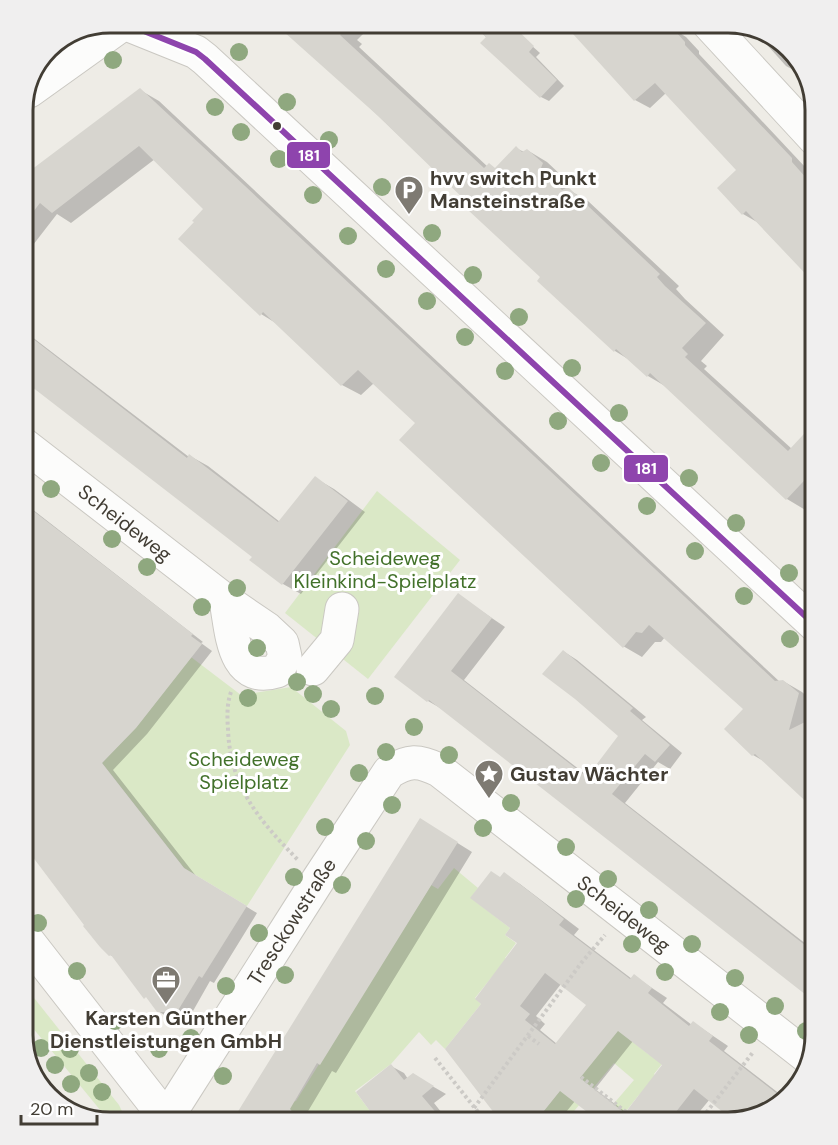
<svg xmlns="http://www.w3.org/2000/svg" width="838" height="1145" font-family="'DM Sans',sans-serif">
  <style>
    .green { fill: #dae8c6 }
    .shadow { fill: #0003; fill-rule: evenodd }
    .building { fill: #d7d5cf; fill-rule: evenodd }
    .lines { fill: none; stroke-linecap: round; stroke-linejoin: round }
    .minor-casing { stroke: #cac8c2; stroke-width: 35 }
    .path { stroke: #cccac6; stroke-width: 4; stroke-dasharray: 3 3; stroke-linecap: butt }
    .minor { stroke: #fcfcfb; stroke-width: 33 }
    .bus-1-casing { stroke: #fff; stroke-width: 10 }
    .bus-1 { stroke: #8e44ad; stroke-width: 6 }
    .tree { fill: #8fa87f }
    .bus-dot { fill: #423d34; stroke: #fff; stroke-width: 2 }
    .labels { text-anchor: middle; stroke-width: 6; stroke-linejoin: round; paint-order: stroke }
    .poi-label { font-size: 20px; font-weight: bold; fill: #423d34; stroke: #fff; text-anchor: start }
    .street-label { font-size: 20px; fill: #423d34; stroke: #fff }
    .park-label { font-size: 20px; fill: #42712a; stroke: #fff }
    .rim { fill: none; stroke: #423d34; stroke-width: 3 }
    .line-badge { stroke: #fff; stroke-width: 2 }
    .badge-label { font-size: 16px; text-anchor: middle; font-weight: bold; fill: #fff }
  </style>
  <rect width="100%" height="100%" fill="#eeece6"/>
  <g class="green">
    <path d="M 377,491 L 460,560 L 368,679 L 285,613 Z"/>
    <path d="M 191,657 L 241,695 L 291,687 L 346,731 L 350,745 L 247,906 L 184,868 L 102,763 L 138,725 Z"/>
    <path d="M 454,868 L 478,888 L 471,898 L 510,928 L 505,935 L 516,943 L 505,958 L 510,962 L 491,978 L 475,998 L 481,1004 L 445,1049 L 436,1040 L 431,1045 L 419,1032 L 391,1064 L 355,1091 L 376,1119 L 392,1119 L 388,1122 L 299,1122 L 284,1103 L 296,1101 L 431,885 L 438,889 Z"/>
    <path d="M 23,984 L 119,1105 L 127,1122 L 110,1122 L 23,1016 Z"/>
    <path d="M 618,1030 L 648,1054 L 666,1059 L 654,1074 L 658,1078 L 638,1096 L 623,1115 L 629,1120 L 627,1122 L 598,1122 L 634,1080 L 614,1063 L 565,1122 L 535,1122 L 572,1075 Z"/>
  </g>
  <g class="shadow">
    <path d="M 277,23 L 363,23 L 357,27 L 364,33 L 357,40 L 362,44 L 359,47 L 488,167 L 496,169 L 516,148 L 524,152 L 527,150 L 547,162 L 562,176 L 560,180 L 569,190 L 588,201 L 679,286 L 676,289 L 685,299 L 724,335 L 701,361 L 707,366 L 704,369 L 792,449 L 815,433 L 815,501 L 807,511 L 787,499 L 665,386 L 648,376 L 628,359 L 615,351 L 473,206 L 306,47 Z"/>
    <path d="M 473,23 L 506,23 L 540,53 L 536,57 L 564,86 L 549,101 L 541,97 Z"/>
    <path d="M 565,23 L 668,23 L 675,30 L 686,37 L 699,51 L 699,54 L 806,168 L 806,172 L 815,183 L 815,282 L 757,222 L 743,214 L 738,170 L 666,93 L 650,108 L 635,100 Z"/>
    <path d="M 752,28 L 772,34 L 804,66 L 805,71 L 801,74 L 786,66 Z"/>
    <path d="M 807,80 L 811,92 L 806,87 Z"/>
    <path d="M 140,90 L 159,101 L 780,682 L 783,681 L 802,692 L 815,704 L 813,720 L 815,719 L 815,808 L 767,763 L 753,755 L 745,709 L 665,637 L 661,642 L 655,642 L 642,657 L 623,646 L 417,423 L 374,383 L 361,395 L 342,385 L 279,325 L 261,314 L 205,209 L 155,159 L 71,223 L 57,214 L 23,258 L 23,178 Z"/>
    <path d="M 23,330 L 189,457 L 190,456 L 208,466 L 280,522 L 315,478 L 334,489 L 365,512 L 301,594 L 283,584 L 252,560 L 254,557 L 23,377 Z"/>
    <path d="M 23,502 L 203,642 L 201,643 L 212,651 L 147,734 L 113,770 L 196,876 L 257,913 L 214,983 L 210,981 L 189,1018 L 169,1018 L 158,1011 L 115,957 L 110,955 L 23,837 Z"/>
    <path d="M 458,595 L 505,627 L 464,680 L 589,777 L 621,736 L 563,651 L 577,660 L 646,717 L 642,720 L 682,753 L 670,769 L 658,762 L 625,803 L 815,951 L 815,1000 L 442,709 L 428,701 Z"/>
    <path d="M 435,829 L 472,852 L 336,1073 L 332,1071 L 304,1118 L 307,1122 L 246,1122 L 239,1113 Z"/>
    <path d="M 504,874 L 520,884 L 579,929 L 574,935 L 632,979 L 634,976 L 667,998 L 663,1003 L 692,1025 L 694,1023 L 728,1046 L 724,1051 L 785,1098 L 772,1111 L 710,1099 L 691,1122 L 602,1122 L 575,1101 L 558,1122 L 503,1122 L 447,1049 L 483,1004 L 519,943 L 512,928 L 501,878 ZM 561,984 L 588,1004 L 557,1044 L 540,1030 L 545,1024 L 536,1016 ZM 633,1041 L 664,1064 L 627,1113 L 595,1089 Z"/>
    <path d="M 391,1066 L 404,1073 L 408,1079 L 413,1075 L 446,1094 L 434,1103 L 449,1122 L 384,1122 L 377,1118 Z"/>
  </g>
  <g class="building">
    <path d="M 274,23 L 331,23 L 343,32 L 340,35 L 484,168 L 489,163 L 495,168 L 516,146 L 522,152 L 527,149 L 543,163 L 541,168 L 562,190 L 568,187 L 660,274 L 657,277 L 665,286 L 706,323 L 682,348 L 688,354 L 685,357 L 788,451 L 816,421 L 816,468 L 786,500 L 650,373 L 647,377 L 616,349 L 614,352 L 537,281 L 540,277 L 468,210 L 471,206 L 377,115 Z"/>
    <path d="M 470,23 L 510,23 L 534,46 L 529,52 L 557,80 L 540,98 L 480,43 L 486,37 Z"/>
    <path d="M 563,23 L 668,23 L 685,42 L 685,45 L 792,158 L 792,162 L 816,189 L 816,285 L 746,211 L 742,215 L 717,188 L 736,170 L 655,83 L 634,101 Z"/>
    <path d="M 140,88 L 775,681 L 783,680 L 799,693 L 789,730 L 815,717 L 815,810 L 755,754 L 752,756 L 724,729 L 743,709 L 649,625 L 642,633 L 636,632 L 623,648 L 399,440 L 415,423 L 358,370 L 341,386 L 263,312 L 260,316 L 178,239 L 194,222 L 192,221 L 203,209 L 139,146 L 52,213 L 40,203 L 23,225 L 23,176 Z"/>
    <path d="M 23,331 L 187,458 L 189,454 L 278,522 L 315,476 L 348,501 L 282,585 L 249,560 L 252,557 L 23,380 Z"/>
    <path d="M 23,503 L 193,634 L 191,636 L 202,644 L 136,728 L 102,763 L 184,868 L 247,906 L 202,978 L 199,976 L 177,1012 L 157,1012 L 146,997 L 144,999 L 111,955 L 109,956 L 100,947 L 83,926 L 84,925 L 23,844 Z"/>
    <path d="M 458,593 L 492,618 L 451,671 L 583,774 L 587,777 L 618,736 L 575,699 L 542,674 L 563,650 L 633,708 L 630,711 L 670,745 L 655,762 L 645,754 L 612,794 L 815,953 L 815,1002 L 429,700 L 427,702 L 394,677 Z"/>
    <path d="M 420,818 L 458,842 L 320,1065 L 317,1063 L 290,1109 L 301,1122 L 244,1122 L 237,1113 Z"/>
    <path d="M 491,871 L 500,877 L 504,872 L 534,895 L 564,919 L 559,925 L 630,979 L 634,974 L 652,988 L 648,993 L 689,1026 L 693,1021 L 713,1036 L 709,1041 L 784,1099 L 772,1111 L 734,1121 L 694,1089 L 668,1122 L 600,1122 L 560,1091 L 535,1122 L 501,1122 L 445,1049 L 481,1004 L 475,999 L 517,943 L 505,935 L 510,928 L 470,898 ZM 545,973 L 586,1005 L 555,1044 L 525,1020 L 530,1014 L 520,1006 ZM 618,1031 L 662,1065 L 625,1113 L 580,1078 Z"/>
    <path d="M 391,1064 L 404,1080 L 413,1073 L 434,1086 L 422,1096 L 444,1122 L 378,1122 L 356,1092 Z"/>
  </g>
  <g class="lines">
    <g class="minor-casing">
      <g id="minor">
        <path d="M 124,23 L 196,52 L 205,59 L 815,625"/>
        <path d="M 708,23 L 815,139"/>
        <path d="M 29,91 L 124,23"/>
        <path id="s1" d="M 23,444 L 226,601 L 267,629 L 282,643 L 285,657 L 277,671 C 232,685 232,631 226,601"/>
        <path d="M 313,669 L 337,640 L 342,609"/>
        <path d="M 23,935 L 169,1122"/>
        <path id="s2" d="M 166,1119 L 318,880 L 389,772 C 409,760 418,760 439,770 L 809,1058"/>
      </g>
    </g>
    <g class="path">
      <path d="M 231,692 C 227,703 227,716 228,729 C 230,787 259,820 298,860"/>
      <path d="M 528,1036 L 539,1044"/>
      <path d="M 435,1058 L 486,1122"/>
      <path d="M 581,1077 L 626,1112"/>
      <path d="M 474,1108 L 582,962 L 605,935"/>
      <path d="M 699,1122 L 754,1051"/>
    </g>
    <use href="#minor" class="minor"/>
    <g class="bus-1-casing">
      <path id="bus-1" d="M 124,23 L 196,52 L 205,59 L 815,625"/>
    </g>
    <use href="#bus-1" class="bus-1"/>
  </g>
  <g class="tree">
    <circle cx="239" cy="52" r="9"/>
    <circle cx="113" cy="60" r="9"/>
    <circle cx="287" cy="102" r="9"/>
    <circle cx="215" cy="107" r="9"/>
    <circle cx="241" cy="132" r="9"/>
    <circle cx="329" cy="140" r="9"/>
    <circle cx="279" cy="159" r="9"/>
    <circle cx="382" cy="187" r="9"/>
    <circle cx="313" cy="195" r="9"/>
    <circle cx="432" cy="233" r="9"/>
    <circle cx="348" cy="236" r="9"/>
    <circle cx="386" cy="269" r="9"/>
    <circle cx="473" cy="275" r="9"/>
    <circle cx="427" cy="301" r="9"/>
    <circle cx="519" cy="317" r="9"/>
    <circle cx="465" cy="337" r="9"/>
    <circle cx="572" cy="368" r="9"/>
    <circle cx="505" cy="371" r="9"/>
    <circle cx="619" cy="413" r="9"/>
    <circle cx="558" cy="421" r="9"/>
    <circle cx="601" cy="463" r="9"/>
    <circle cx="689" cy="478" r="9"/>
    <circle cx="51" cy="489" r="9"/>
    <circle cx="647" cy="506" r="9"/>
    <circle cx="736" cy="523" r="9"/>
    <circle cx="112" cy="539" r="9"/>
    <circle cx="695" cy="551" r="9"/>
    <circle cx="147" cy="567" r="9"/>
    <circle cx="789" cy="573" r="9"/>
    <circle cx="237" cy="588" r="9"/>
    <circle cx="744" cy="596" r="9"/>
    <circle cx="202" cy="607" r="9"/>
    <circle cx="790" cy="639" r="9"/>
    <circle cx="257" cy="648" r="9"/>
    <circle cx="297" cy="682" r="9"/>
    <circle cx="313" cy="694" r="9"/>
    <circle cx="375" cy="696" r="9"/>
    <circle cx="248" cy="698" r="9"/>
    <circle cx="331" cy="709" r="9"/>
    <circle cx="414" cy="727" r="9"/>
    <circle cx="386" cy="752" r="9"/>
    <circle cx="449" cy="755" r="9"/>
    <circle cx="359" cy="773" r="9"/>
    <circle cx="511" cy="803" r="9"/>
    <circle cx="392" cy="805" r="9"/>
    <circle cx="325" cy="827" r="9"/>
    <circle cx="483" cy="828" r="9"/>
    <circle cx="366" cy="841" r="9"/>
    <circle cx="566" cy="847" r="9"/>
    <circle cx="294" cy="877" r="9"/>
    <circle cx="608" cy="879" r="9"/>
    <circle cx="342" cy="885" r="9"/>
    <circle cx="576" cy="899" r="9"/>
    <circle cx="649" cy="910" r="9"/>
    <circle cx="38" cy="923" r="9"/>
    <circle cx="259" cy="933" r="9"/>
    <circle cx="632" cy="944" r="9"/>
    <circle cx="692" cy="944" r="9"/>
    <circle cx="77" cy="971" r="9"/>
    <circle cx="665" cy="972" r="9"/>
    <circle cx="285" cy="975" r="9"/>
    <circle cx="735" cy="978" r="9"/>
    <circle cx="226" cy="986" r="9"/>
    <circle cx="775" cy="1006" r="9"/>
    <circle cx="720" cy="1012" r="9"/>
    <circle cx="115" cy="1021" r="9"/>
    <circle cx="806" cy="1031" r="9"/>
    <circle cx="749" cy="1035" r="9"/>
    <circle cx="191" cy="1038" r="9"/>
    <circle cx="41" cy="1048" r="9"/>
    <circle cx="70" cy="1049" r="9"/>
    <circle cx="159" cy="1049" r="9"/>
    <circle cx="55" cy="1065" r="9"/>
    <circle cx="89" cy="1073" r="9"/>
    <circle cx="223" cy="1076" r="9"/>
    <circle cx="71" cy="1084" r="9"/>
    <circle cx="102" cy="1092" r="9"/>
  </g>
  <defs>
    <g id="parking-pin" transform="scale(1.5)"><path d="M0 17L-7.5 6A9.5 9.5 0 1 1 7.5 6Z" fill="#7e7a72" stroke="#fff"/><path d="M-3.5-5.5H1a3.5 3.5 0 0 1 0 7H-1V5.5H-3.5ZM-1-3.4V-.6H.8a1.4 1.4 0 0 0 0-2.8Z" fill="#fff"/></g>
    <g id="sight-pin" transform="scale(1.5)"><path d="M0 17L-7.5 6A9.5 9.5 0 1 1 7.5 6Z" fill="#7e7a72" stroke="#fff"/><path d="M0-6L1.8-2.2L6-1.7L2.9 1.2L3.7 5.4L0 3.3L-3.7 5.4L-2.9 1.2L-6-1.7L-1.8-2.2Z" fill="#fff"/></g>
    <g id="office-pin" transform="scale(1.5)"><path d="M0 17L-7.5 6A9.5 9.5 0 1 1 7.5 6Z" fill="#7e7a72" stroke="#fff"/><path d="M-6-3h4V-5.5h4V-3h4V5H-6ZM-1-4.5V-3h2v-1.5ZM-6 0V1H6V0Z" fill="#fff"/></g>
  </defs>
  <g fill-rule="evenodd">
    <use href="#parking-pin" x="409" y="190"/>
    <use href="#sight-pin" x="489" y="774"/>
    <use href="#office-pin" x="166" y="980"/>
  </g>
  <circle class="bus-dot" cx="277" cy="126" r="5"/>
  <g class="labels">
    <g class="poi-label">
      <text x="430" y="185">hvv switch Punkt<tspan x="430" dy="23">Mansteinstraße</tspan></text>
      <text x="510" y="781">Gustav Wächter</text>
      <text x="166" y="1025" text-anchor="middle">Karsten Günther<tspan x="166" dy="23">Dienstleistungen GmbH</tspan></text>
    </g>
    <g class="street-label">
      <text dy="7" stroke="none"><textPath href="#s1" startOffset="129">Scheideweg</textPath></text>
      <text dy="7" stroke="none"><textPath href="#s2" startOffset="700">Scheideweg</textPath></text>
      <text dy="7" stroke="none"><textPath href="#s2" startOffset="234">Tresckowstraße</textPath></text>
    </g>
    <g class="park-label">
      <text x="385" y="565">Scheideweg<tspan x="385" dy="23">Kleinkind-Spielplatz</tspan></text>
      <text x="244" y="766">Scheideweg<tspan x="244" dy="23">Spielplatz</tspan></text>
    </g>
  </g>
  <path d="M0 0H838V1145H0ZM110 33H728A77 77 0 0 1 805 110V1035A77 77 0 0 1 728 1112H110A77 77 0 0 1 33 1035V110A77 77 0 0 1 110 33Z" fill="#f0efef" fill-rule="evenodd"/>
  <path class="rim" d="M110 33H728A77 77 0 0 1 805 110V1035A77 77 0 0 1 728 1112H110A77 77 0 0 1 33 1035V110A77 77 0 0 1 110 33Z"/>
  <g class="line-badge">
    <rect x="286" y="141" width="45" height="28" rx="6" fill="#8e44ad"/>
    <rect x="623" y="454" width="46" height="29" rx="6" fill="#8e44ad"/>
  </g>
  <g class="badge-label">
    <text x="309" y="161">181</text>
    <text x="646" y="474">181</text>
  </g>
  <path d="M21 1115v9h76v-9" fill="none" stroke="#423d34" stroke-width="3"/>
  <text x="30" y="1115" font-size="18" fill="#423d34" stroke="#ffffff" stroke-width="4.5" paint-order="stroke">20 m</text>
</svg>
